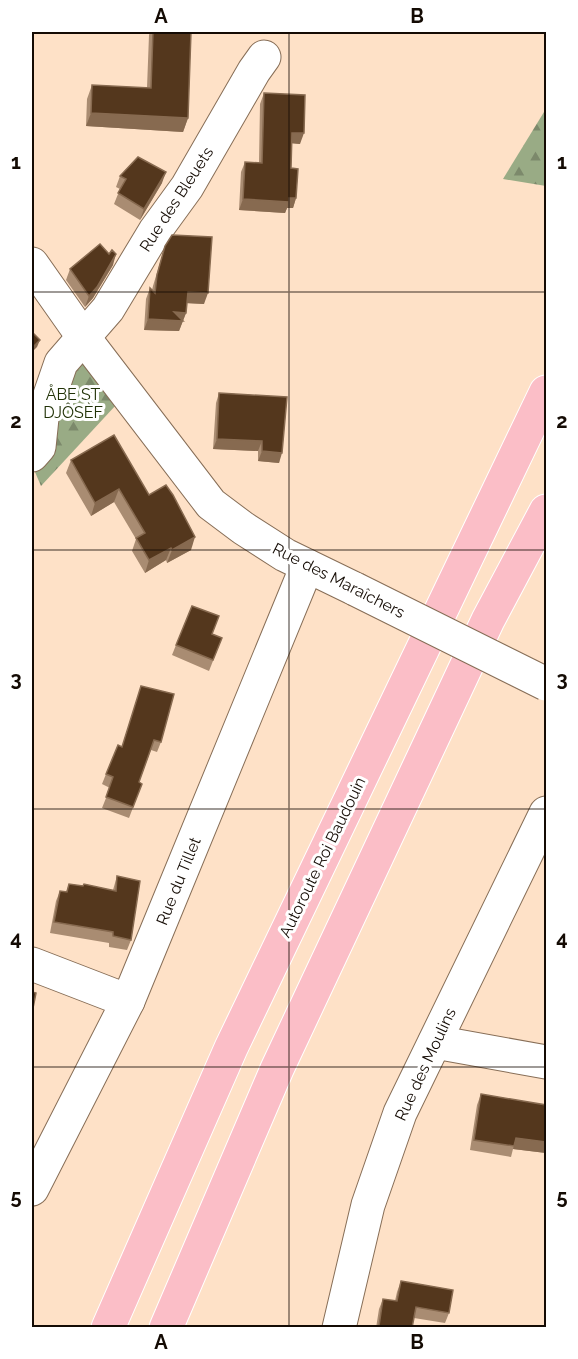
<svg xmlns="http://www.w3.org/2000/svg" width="578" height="1359" font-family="Raleway,sans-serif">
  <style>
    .forest { fill: url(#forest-firs) }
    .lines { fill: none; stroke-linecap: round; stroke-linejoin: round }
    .minor-casing { stroke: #876e57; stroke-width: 35 }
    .highway-casing { stroke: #fff; stroke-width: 35 }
    .minor { stroke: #fff; stroke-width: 33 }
    .highway { stroke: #fbbec7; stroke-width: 33 }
    .minor-bridge-casing { stroke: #876e57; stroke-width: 35; stroke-linecap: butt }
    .minor-bridge { stroke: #fff; stroke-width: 33 }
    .wall { fill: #a98c72 }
    .shaded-wall { fill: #876a50 }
    .building { fill: #54371d; stroke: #876a50; stroke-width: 1.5 }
    .grid { fill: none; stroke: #140b04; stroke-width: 1.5; stroke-opacity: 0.55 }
    .labels { text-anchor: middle; stroke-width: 6; stroke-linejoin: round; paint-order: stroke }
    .street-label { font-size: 16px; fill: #140b04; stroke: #fff }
    .park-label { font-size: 16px; fill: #213207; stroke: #fff }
    .neatline { fill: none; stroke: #140b04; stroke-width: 2 }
    .grid-label { font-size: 20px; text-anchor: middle; font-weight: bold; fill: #140b04 }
  </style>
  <defs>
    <pattern id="forest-firs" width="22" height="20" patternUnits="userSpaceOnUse" patternTransform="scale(1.5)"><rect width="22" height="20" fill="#99ab85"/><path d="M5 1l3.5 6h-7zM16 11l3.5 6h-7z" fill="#7c896b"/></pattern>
  </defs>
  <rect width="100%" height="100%" fill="#fee1c7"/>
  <g class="forest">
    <path d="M 544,112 L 546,113 L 546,186 L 503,179 Z"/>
    <path d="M 75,346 L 116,405 L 41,486 L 32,465 Z"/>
  </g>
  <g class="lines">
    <g class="minor-casing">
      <g id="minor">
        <path d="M 32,264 L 84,338 L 211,504 L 243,528 L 285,555 L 355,589"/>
        <path d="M 32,455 L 39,447 L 42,418 L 61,363 L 108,309 L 155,231 L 187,187 L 254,71 L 264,57"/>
        <path d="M 32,964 L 128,1001"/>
        <path d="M 435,1042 L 546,1062"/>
        <path d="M 32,1189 L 128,1001 L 307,566"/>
        <path d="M 339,1328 L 368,1205 L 400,1113 L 546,813"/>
      </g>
    </g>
    <g class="highway-casing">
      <g id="highway">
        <path d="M 108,1328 L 231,1048 L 546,392"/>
        <path d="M 166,1328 L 277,1069 L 488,620 L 546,511"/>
      </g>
    </g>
    <use href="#minor" class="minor"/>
    <use href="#highway" class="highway"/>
    <g class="minor-bridge-casing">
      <path id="minor-bridge" d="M 355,589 L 546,684"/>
    </g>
    <use href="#minor-bridge" class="minor-bridge"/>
  </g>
  <g class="wall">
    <path d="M 150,32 L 191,32 L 188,118 L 183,132 L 86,126 L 87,99 L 92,85 L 147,88 L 149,35 Z"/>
    <path d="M 264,93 L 300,144 L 292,143 L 291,168 L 296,198 L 293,208 L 287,208 L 285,213 L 239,210 L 241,172 L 245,162 L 259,163 L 260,104 Z"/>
    <path d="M 120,176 L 162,183 L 140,220 L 114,204 L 120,189 L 116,187 Z"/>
    <path d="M 165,246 L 204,304 L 187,303 L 186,313 L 179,331 L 144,330 L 146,299 L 150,288 L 152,290 L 153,286 Z"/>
    <path d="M 109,254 L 113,265 L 93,298 L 85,307 L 66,280 L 70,269 Z"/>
    <path d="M 219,393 L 287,397 L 279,463 L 258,461 L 258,451 L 213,449 L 216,403 Z"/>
    <path d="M 71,460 L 149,495 L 191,550 L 167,563 L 166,560 L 145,573 L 132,551 L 136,539 L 114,502 L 91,516 L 66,473 Z"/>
    <path d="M 212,634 L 222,638 L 209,671 L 172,655 L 176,645 Z"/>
    <path d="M 141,686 L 161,742 L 157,752 L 151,750 L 139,782 L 142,784 L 129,818 L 102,808 L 110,788 L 102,784 L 106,774 L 122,747 Z"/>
    <path d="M 117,876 L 131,940 L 127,950 L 109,947 L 109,943 L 50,933 L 56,901 L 60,891 L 66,892 L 69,884 L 113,890 Z"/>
    <path d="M 481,1094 L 546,1105 L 546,1153 L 513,1149 L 511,1157 L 470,1150 L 477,1105 Z"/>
    <path d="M 401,1281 L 449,1313 L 445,1323 L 414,1318 L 412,1328 L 376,1328 L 379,1309 L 383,1299 L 395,1301 L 397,1292 Z"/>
  </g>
  <g class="shaded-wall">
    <path d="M 91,113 L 188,118 L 183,132 L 86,126 Z"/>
    <path d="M 292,133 L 304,133 L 300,144 L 288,143 Z"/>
    <path d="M 166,172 L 162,183 L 140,220 L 144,209 Z"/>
    <path d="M 296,198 L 293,208 L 287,208 L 285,213 L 239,210 L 243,199 Z"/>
    <path d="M 116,254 L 113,265 L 93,298 L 85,307 L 89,296 Z"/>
    <path d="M 188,292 L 208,293 L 204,304 L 184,303 Z"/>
    <path d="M 174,312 L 186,313 L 179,331 L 144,330 L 148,319 Z"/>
    <path d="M 40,340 L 37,347 L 32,352 L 32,348 Z"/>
    <path d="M 217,439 L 262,441 L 258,451 L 213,449 Z"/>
    <path d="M 262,451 L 282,453 L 279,463 L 258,461 Z"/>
    <path d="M 119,489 L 114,502 L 91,516 L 95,503 Z"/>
    <path d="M 195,537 L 191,550 L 167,563 L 172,550 Z"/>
    <path d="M 171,548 L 166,560 L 145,573 L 149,560 Z"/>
    <path d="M 516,1138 L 546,1142 L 546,1153 L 513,1149 Z"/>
  </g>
  <g class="building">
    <path d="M 153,32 L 191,32 L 188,118 L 91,113 L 92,85 L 151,88 Z"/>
    <path d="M 264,93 L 305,95 L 304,133 L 292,133 L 291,168 L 298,169 L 296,198 L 289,198 L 289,202 L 243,199 L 245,162 L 262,163 Z"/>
    <path d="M 138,157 L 166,172 L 144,209 L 118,193 L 126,179 L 120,176 Z"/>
    <path d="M 172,235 L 212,237 L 208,293 L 188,292 L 186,313 L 174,312 L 183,321 L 148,319 L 150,288 L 155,293 L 157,275 L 165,246 Z"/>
    <path d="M 100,244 L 109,254 L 112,250 L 116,254 L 97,287 L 89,296 L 70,269 Z"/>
    <path d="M 32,332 L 40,340 L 32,348 Z"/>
    <path d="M 219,393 L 287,397 L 282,453 L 262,451 L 262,441 L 217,439 Z"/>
    <path d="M 114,435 L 149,495 L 166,485 L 173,495 L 195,537 L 172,550 L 171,548 L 149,560 L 136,538 L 145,533 L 119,489 L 95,503 L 71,460 Z"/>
    <path d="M 192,606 L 219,616 L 212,634 L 222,638 L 213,660 L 176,645 Z"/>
    <path d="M 141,686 L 174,694 L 161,742 L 154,740 L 139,782 L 142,784 L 133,807 L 106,797 L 113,777 L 106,774 L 118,745 L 122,747 Z"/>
    <path d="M 117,876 L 140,881 L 131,940 L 113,936 L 113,932 L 54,922 L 60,891 L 67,892 L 69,884 L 83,886 L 84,884 L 116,891 Z"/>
    <path d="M 32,992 L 36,993 L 32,1013 Z"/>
    <path d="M 481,1094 L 546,1105 L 546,1142 L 516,1138 L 514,1146 L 474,1140 Z"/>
    <path d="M 401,1281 L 453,1290 L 449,1313 L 416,1307 L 412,1328 L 388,1328 L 379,1326 L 383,1299 L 397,1301 Z"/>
  </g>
  <path class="grid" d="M 289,32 L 289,1328M 32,292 L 546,292M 32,550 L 546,550M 32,809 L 546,809M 32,1067 L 546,1067"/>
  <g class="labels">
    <g class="street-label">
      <text transform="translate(176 199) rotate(-57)" y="6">Rue des Bleuets</text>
      <text transform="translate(339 580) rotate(27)" y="6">Rue des Maraîchers</text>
      <text transform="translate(322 857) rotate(-64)" y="6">Autoroute Roi Baudouin</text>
      <text transform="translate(178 881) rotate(-68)" y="6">Rue du Tillet</text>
      <text transform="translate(425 1064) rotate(-65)" y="6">Rue des Moulins</text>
    </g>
    <g class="park-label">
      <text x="73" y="400">ÅBE ST<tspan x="73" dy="18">DJÔSÈF</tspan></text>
    </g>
  </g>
  <rect width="578" height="1359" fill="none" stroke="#ffffff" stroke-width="66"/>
  <rect x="33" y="33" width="512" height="1293" class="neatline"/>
  <g class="grid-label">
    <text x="161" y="23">A</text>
    <text x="417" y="23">B</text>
    <text x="16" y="169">1</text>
    <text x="562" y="169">1</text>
    <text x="16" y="428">2</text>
    <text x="562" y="428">2</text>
    <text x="16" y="686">3</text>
    <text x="562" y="686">3</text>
    <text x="16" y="945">4</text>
    <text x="562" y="945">4</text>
    <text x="16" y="1204">5</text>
    <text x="562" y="1204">5</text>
    <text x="161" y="1349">A</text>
    <text x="417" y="1349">B</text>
  </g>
</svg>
